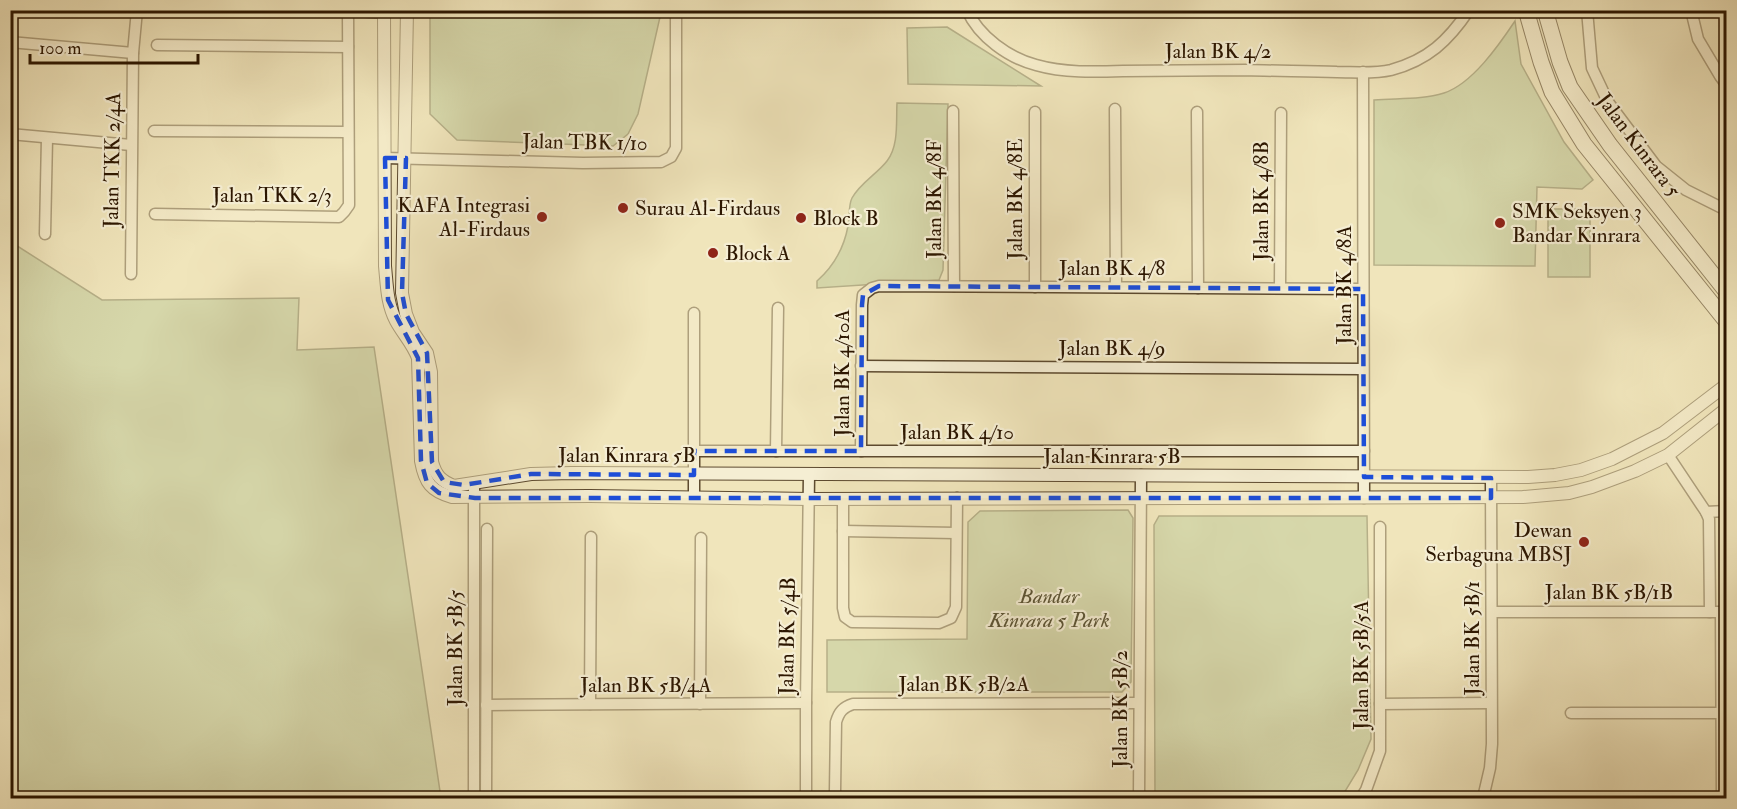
<svg xmlns="http://www.w3.org/2000/svg" width="1737" height="809" font-family="'IM FELL Double Pica',serif">
  <style>
    .green { fill: #b5c694; stroke: #706e4a; stroke-width: 1.5 }
    .lines { fill: none; stroke-linecap: round; stroke-linejoin: round }
    .minor-casing { stroke: #5d4a2f; stroke-width: 13 }
    .tertiary-casing { stroke: #5d4a2f; stroke-width: 14 }
    .secondary-casing { stroke: #2c1600; stroke-width: 17 }
    .minor { stroke: #f5eed3; stroke-width: 10 }
    .tertiary { stroke: #f5eed3; stroke-width: 12 }
    .secondary { stroke: #f5eed3; stroke-width: 15 }
    .marked { fill: none; stroke: #1d4ed8; stroke-width: 4.5; stroke-dasharray: 12 8; stroke-linejoin: round }
    .poi-dot { fill: #8f2418; stroke: #f5eed3; stroke-width: 2 }
    .labels { text-anchor: middle; stroke-width: 4.5; stroke-linejoin: round; paint-order: stroke }
    .street-label { font-size: 21px; fill: #2c1600; stroke: #f5eed3 }
    .poi-label { font-size: 21px; fill: #2c1600; stroke: #f5eed3; text-anchor: start }
    .park-label { font-size: 21px; font-style: italic; fill: #5c5434; stroke: #f5eed3 }
  </style>
  <rect width="100%" height="100%" fill="#f0e5bb"/>
  <filter id="stains"><feTurbulence type="fractalNoise" baseFrequency=".00333" numOctaves="4"/><feColorMatrix values="0 0 0 0 .2 0 0 0 0 .09 0 0 0 0 .02 0 0 0 .5 -.17"/></filter>
  <radialGradient id="worn" r=".72"><stop offset=".6" stop-color="#630" stop-opacity="0"/><stop offset="1" stop-color="#630" stop-opacity=".3"/></radialGradient>
  <g class="green">
    <path d="M 430,17 L 660,17 L 638,114 L 628,134 L 613,146 L 457,140 L 430,114 Z"/>
    <path d="M 1515,21 L 1521,64 L 1564,142 L 1593,180 L 1582,189 L 1537,187 L 1535,266 L 1374,265 L 1374,100 C 1397,98 1422,100 1444,93 C 1472,84 1499,45 1515,21 Z"/>
    <path d="M 947,27 L 1041,86 L 908,84 L 907,28 Z"/>
    <path d="M 897,103 L 948,104 L 943,270 L 939,280 L 817,288 L 817,281 C 834,266 844,248 848,226 C 850,217 848,206 852,198 C 860,183 877,174 887,161 C 899,146 896,121 897,103 Z"/>
    <rect x="1548" y="209" width="42" height="68"/>
    <path d="M 11,242 L 102,300 L 299,298 L 297,350 L 374,347 L 441,798 L 11,798 Z"/>
    <path d="M 1128,510 L 1133,518 L 1131,682 L 1122,692 L 827,692 L 827,640 L 967,639 L 968,522 L 980,511 Z"/>
    <path d="M 1159,516 L 1367,516 L 1371,739 L 1358,770 L 1341,798 L 1155,798 L 1154,525 Z"/>
  </g>
  <g class="lines">
    <g class="minor-casing">
      <g id="minor">
        <path d="M 344,10 L 384,13"/>
        <path d="M 967,10 C 979,37 1009,58 1036,65 C 1064,73 1094,72 1123,71 C 1164,71 1205,70 1246,70 C 1276,71 1306,71 1337,72 C 1354,72 1374,74 1391,70 C 1428,60 1448,41 1469,10"/>
        <path d="M 1587,10 L 1592,68 L 1608,102 L 1656,166 L 1686,190 L 1726,210"/>
        <path d="M 1691,10 L 1698,39 L 1720,76 L 1726,84"/>
        <path d="M 10,42 L 133,53"/>
        <path d="M 157,45 L 348,47"/>
        <path d="M 1363,72 L 1364,498"/>
        <path d="M 1115,109 L 1116,287"/>
        <path d="M 953,111 L 954,286"/>
        <path d="M 1035,112 L 1035,287"/>
        <path d="M 1197,112 L 1198,288"/>
        <path d="M 154,131 L 348,132"/>
        <path d="M 10,134 L 131,145"/>
        <path d="M 385,158 L 583,163 L 661,162 L 671,157 L 676,148 L 676,10"/>
        <path d="M 155,214 L 339,217 L 344,212 L 349,205 L 348,11"/>
        <path d="M 45,234 L 47,138"/>
        <path d="M 131,274 L 133,53 L 137,10"/>
        <path d="M 1280,288 L 1281,113"/>
        <path d="M 694,313 L 694,496"/>
        <path d="M 861,366 L 1363,369"/>
        <path d="M 694,451 L 1364,451"/>
        <path d="M 776,451 L 778,308"/>
        <path d="M 861,451 L 862,305 L 863,295 L 872,288 L 879,286 L 1363,289"/>
        <path d="M 1668,455 L 1706,512 L 1709,519 L 1710,612"/>
        <path d="M 474,483 L 474,798"/>
        <path d="M 843,499 L 843,608 L 845,617 L 852,622 L 939,623 L 951,618 L 956,607 L 957,498"/>
        <path d="M 1706,512 L 1726,511"/>
        <path d="M 843,531 L 956,533"/>
        <path d="M 1492,612 L 1726,612"/>
        <path d="M 1721,612 L 1722,798"/>
        <path d="M 590,704 L 591,537"/>
        <path d="M 700,704 L 701,538"/>
        <path d="M 1380,704 L 1491,703"/>
        <path d="M 486,705 L 806,703"/>
        <path d="M 1571,713 L 1726,713"/>
        <path d="M 486,798 L 487,529"/>
        <path d="M 806,798 L 806,703 L 809,475"/>
        <path d="M 838,798 L 835,792 L 836,722 C 839,712 843,707 853,704 L 1139,703"/>
        <path d="M 1139,798 L 1141,475"/>
        <path d="M 1361,798 L 1366,790 L 1380,751 L 1380,527"/>
        <path d="M 1483,798 L 1490,768 L 1492,744 L 1491,478"/>
      </g>
    </g>
    <g class="tertiary-casing">
      <g id="tertiary">
        <path d="M 384,10 L 385,266 C 387,286 387,304 396,321 C 403,334 413,344 418,358 L 421,461 C 425,483 431,491 452,497 L 590,496 L 809,499 L 1523,497 L 1569,493 L 1592,487 L 1635,471 L 1668,455 L 1726,409"/>
        <path d="M 407,10 L 402,293 L 406,314 L 413,332 L 427,353 L 431,372 L 432,462 C 436,476 441,481 454,486 L 531,474 L 572,473 L 1528,477 L 1555,475 L 1581,470 L 1612,459 L 1663,433 L 1726,385"/>
      </g>
    </g>
    <g class="secondary-casing">
      <g id="secondary">
        <path d="M 1526,10 L 1541,62 L 1552,92 L 1584,144 L 1726,321"/>
        <path d="M 1545,10 L 1560,62 L 1570,87 L 1610,145 L 1726,291"/>
      </g>
    </g>
    <use href="#minor" class="minor"/>
    <use href="#tertiary" class="tertiary"/>
    <use href="#secondary" class="secondary"/>
  </g>
  <path d="M0 0H1737V809H0ZM 385,158 L 406,158 L 402,293 L 406,314 L 427,353 L 432,462 L 444,482 L 464,485 L 531,474 L 694,475 L 694,451 L 861,451 L 862,305 L 863,295 L 879,286 L 1363,289 L 1364,477 L 1491,478 L 1491,498 L 475,498 L 439,493 L 427,483 L 421,461 L 418,358 L 388,300 Z" fill="#f0e5bb" fill-opacity=".55" fill-rule="evenodd"/>
  <path class="marked" d="M 385,158 L 406,158 L 402,293 L 406,314 L 427,353 L 432,462 L 444,482 L 464,485 L 531,474 L 694,475 L 694,451 L 861,451 L 862,305 L 863,295 L 879,286 L 1363,289 L 1364,477 L 1491,478 L 1491,498 L 475,498 L 439,493 L 427,483 L 421,461 L 418,358 L 388,300 Z"/>
  <g class="poi-dot">
    <circle cx="623" cy="208" r="6"/>
    <circle cx="542" cy="217" r="6"/>
    <circle cx="801" cy="218" r="6"/>
    <circle cx="1500" cy="223" r="6"/>
    <circle cx="713" cy="253" r="6"/>
    <circle cx="1584" cy="542" r="6"/>
  </g>
  <g class="labels">
    <g class="street-label">
      <text x="1218" y="58">Jalan BK 4/2</text>
      <text transform="translate(585 142) rotate(1)" y="7">Jalan TBK 1/10</text>
      <text transform="translate(1639 145) rotate(53)" y="7">Jalan Kinrara 5</text>
      <text transform="translate(112 160) rotate(-89)" y="7">Jalan TKK 2/4A</text>
      <text x="272" y="202">Jalan TKK 2/3</text>
      <text transform="translate(934 199) rotate(-90)" y="7">Jalan BK 4/8F</text>
      <text transform="translate(1015 199) rotate(-90)" y="7">Jalan BK 4/8E</text>
      <text transform="translate(1261 201) rotate(-90)" y="7">Jalan BK 4/8B</text>
      <text x="1112" y="275">Jalan BK 4/8</text>
      <text transform="translate(1344 285) rotate(-90)" y="7">Jalan BK 4/8A</text>
      <text x="1112" y="355">Jalan BK 4/9</text>
      <text transform="translate(842 373) rotate(-90)" y="7">Jalan BK 4/10A</text>
      <text x="957" y="439">Jalan BK 4/10</text>
      <text x="627" y="462">Jalan Kinrara 5B</text>
      <text x="1112" y="463">Jalan Kinrara 5B</text>
      <text x="1609" y="599">Jalan BK 5B/1B</text>
      <text transform="translate(787 636) rotate(-89)" y="7">Jalan BK 5/4B</text>
      <text transform="translate(1472 638) rotate(-90)" y="7">Jalan BK 5B/1</text>
      <text transform="translate(455 648) rotate(-90)" y="7">Jalan BK 5B/5</text>
      <text transform="translate(1361 665) rotate(-90)" y="7">Jalan BK 5B/5A</text>
      <text x="964" y="691">Jalan BK 5B/2A</text>
      <text x="646" y="692">Jalan BK 5B/4A</text>
      <text transform="translate(1120 709) rotate(-90)" y="7">Jalan BK 5B/2</text>
    </g>
    <g class="poi-label">
      <text x="530" y="212" text-anchor="end">KAFA Integrasi<tspan x="530" dy="24">Al-Firdaus</tspan></text>
      <text x="635" y="215">Surau Al-Firdaus</text>
      <text x="1512" y="218">SMK Seksyen 3<tspan x="1512" dy="24">Bandar Kinrara</tspan></text>
      <text x="813" y="225">Block B</text>
      <text x="725" y="260">Block A</text>
      <text x="1572" y="537" text-anchor="end">Dewan<tspan x="1572" dy="24">Serbaguna MBSJ</tspan></text>
    </g>
    <g class="park-label">
      <text x="1049" y="603">Bandar<tspan x="1049" dy="24">Kinrara 5 Park</tspan></text>
    </g>
  </g>
  <rect width="1737" height="809" fill="none" stroke="#f0e5bb" stroke-width="36"/>
  <rect x="12" y="12" width="1713" height="785" fill="none" stroke="#2c1600" stroke-width="3"/>
  <rect x="18" y="18" width="1701" height="773" fill="none" stroke="#2c1600" stroke-width="1.5"/>
  <path d="M30 54v9h168v-9" fill="none" stroke="#2c1600" stroke-width="3"/>
  <text x="39" y="54" font-size="18" fill="#2c1600" stroke="#f5eed3" stroke-width="4.5" paint-order="stroke">100 m</text>
  <rect width="100%" height="100%" filter="url(#stains)"/>
  <rect width="100%" height="100%" fill="url(#worn)"/>
</svg>
